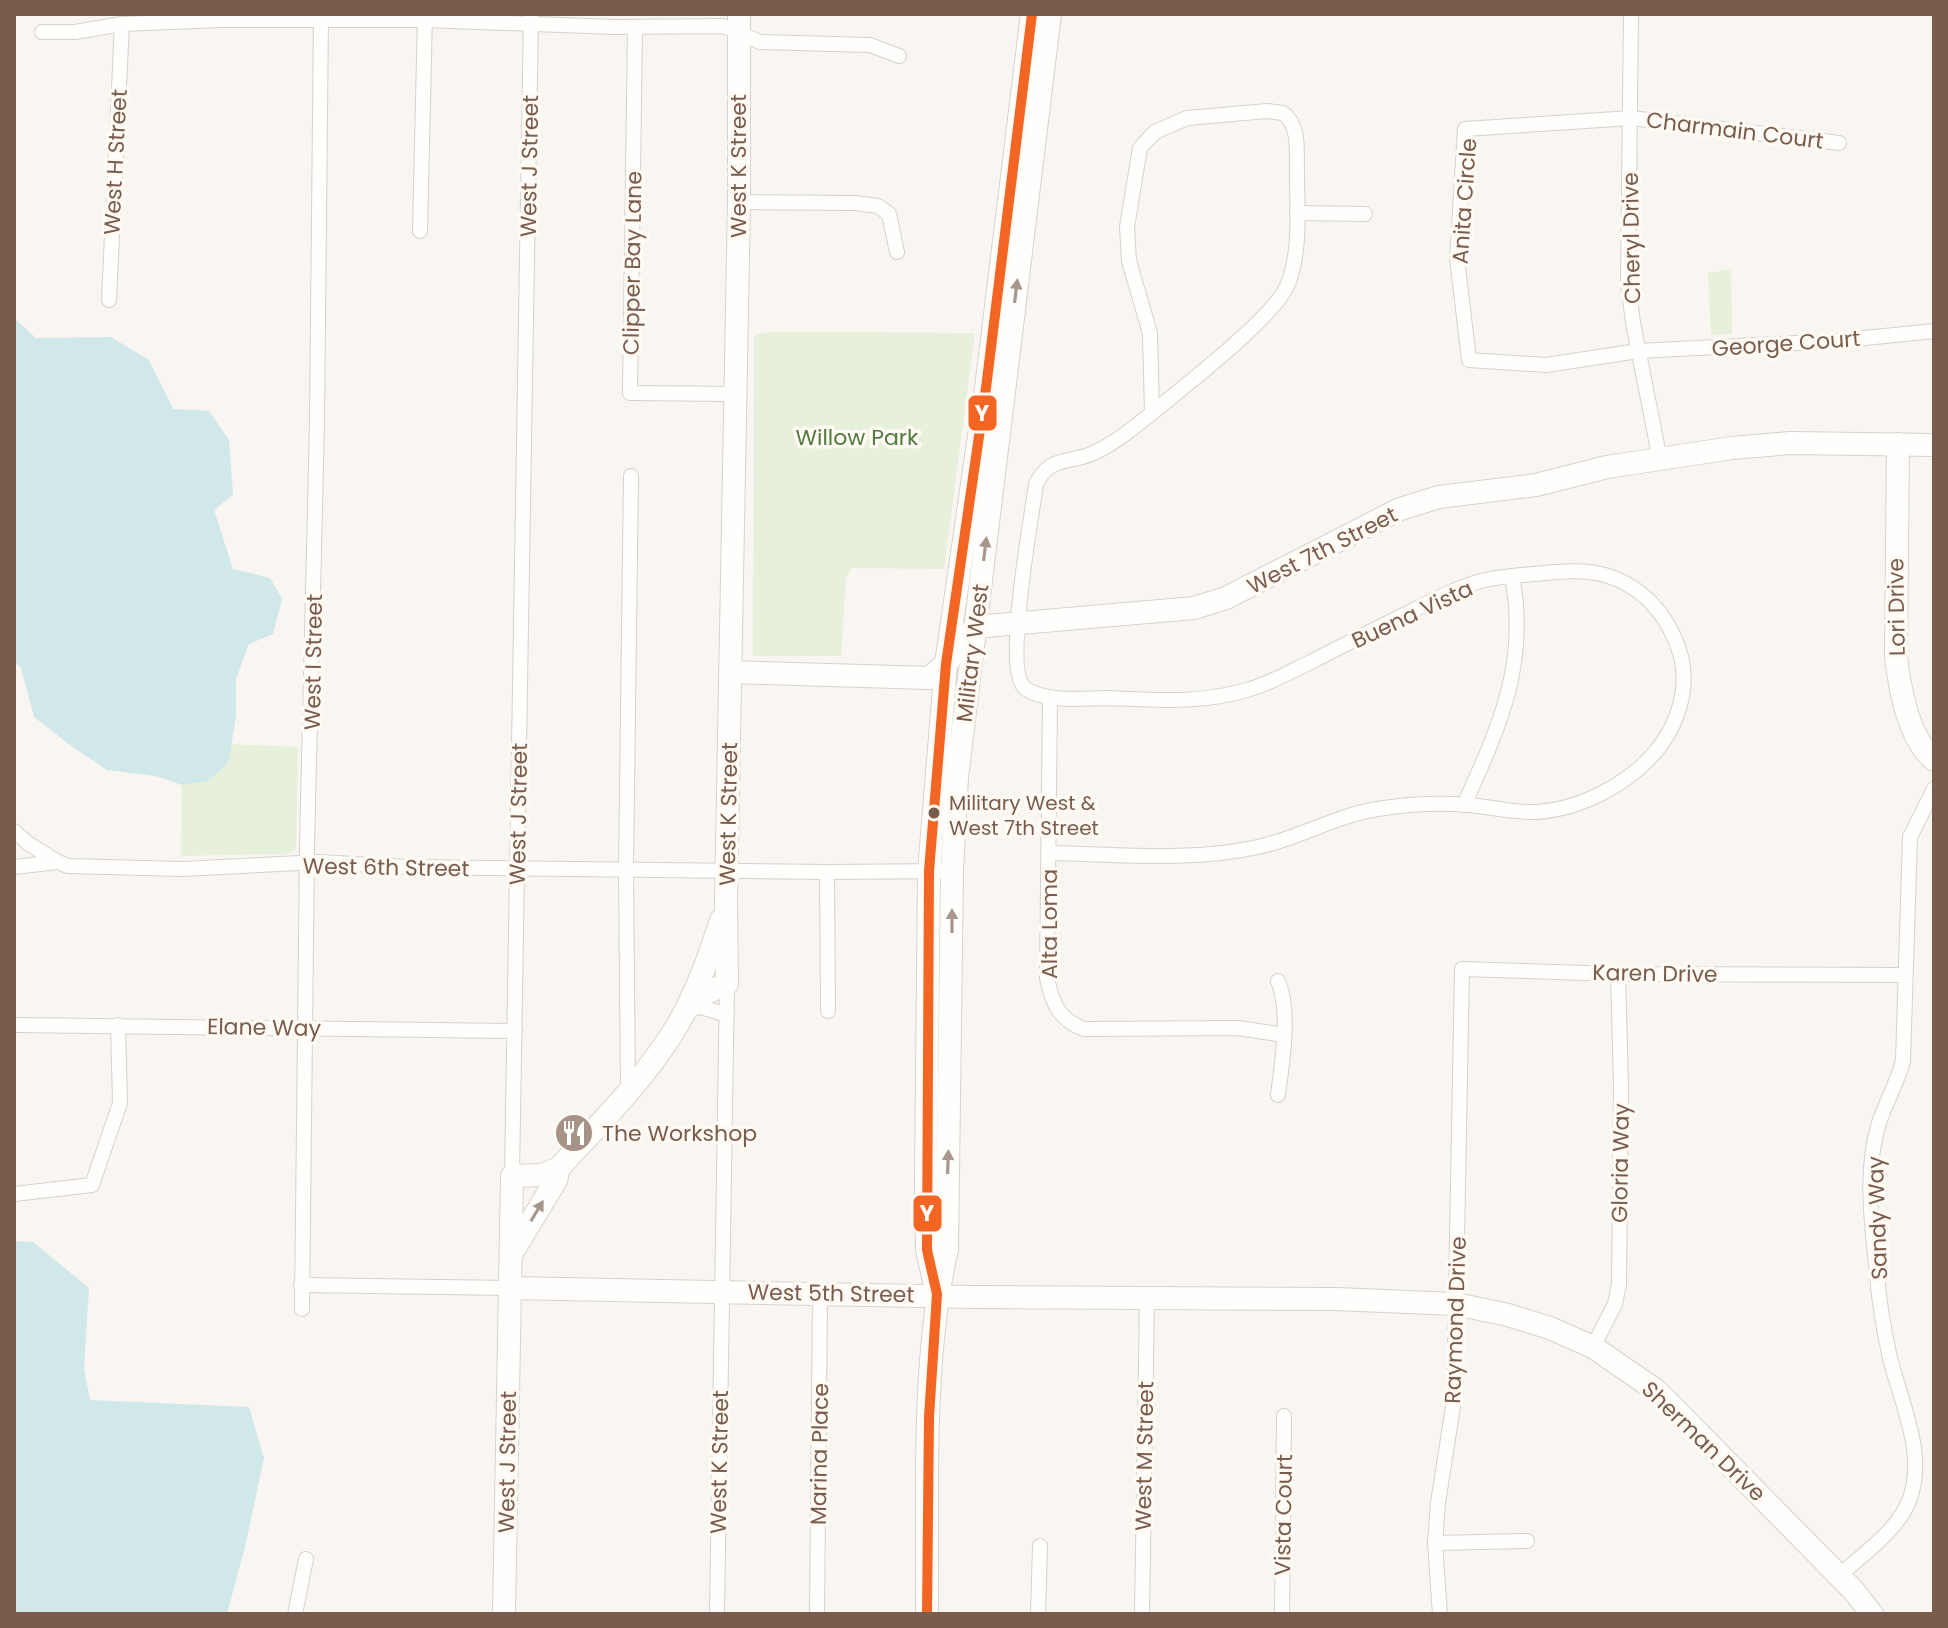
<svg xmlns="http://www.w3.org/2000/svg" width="1948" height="1628" font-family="Poppins,sans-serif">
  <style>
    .green { fill: #e7f0db }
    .water { fill: #d0e8ea }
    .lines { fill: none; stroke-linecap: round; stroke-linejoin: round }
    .street-casing { stroke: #d7d1cb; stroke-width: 16 }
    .secondary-casing { stroke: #d9d2cb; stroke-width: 24 }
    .street { stroke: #fefefd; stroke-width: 14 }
    .secondary { stroke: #fefefd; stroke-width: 22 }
    .bus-1-casing { stroke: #fffaf3; stroke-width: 16 }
    .bus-1 { stroke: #f26522; stroke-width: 10 }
    .oneway { fill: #a8958b }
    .bus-dot { fill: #7a5c4d; stroke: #fffaf3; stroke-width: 3 }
    .labels { text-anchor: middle; stroke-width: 7; stroke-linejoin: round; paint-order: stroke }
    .bus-label { font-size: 20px; fill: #7a5c4d; stroke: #fffaf3; text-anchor: start }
    .street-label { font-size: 22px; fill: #7a5c4d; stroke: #fffaf3 }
    .park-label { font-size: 22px; fill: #537a41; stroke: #fffaf3 }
    .poi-label { font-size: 22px; fill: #7a5c4d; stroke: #fffaf3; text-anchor: start }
    .line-badge { stroke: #fffaf3; stroke-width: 3 }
    .badge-label { font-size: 22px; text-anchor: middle; font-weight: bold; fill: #fff }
  </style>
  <rect width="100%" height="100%" fill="#f9f5f0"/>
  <g class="green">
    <path d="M 1731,269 L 1732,334 L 1711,335 L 1708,273 Z"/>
    <path d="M 776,332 L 975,333 L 944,569 L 852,568 L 846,577 L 841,656 L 753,656 L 754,336 L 761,333 Z"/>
    <path d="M 230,744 L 298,747 L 296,848 L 288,854 L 181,856 L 182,785 L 207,781 L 229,760 Z"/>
  </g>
  <g class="water">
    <path d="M 14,318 L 36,338 L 111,337 L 149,360 L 173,409 L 209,411 L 229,440 L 233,495 L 214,510 L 233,569 L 270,578 L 282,599 L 273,634 L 249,644 L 236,679 L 236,716 L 229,760 L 222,769 L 207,781 L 182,785 L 156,776 L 107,770 L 70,745 L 34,717 L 21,668 L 14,661 Z"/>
    <path d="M 14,1241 L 33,1242 L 89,1288 L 84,1368 L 90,1400 L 249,1407 L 264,1458 L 245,1547 L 227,1614 L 14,1614 Z"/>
  </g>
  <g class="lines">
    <g class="street-casing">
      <g id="street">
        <path d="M 1631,14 L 1628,282 L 1633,323 L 1660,460"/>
        <path d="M 635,27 L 630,393 L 736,394"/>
        <path d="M 42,32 L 75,32 L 122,24 L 221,20 L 425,20 L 615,27 L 723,26 L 760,42 L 870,45 L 899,56"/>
        <path d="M 1839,143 L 1631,118 L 1465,129 L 1457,258 L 1469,360 L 1546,365 L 1638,351 L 1835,341 L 1934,331"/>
        <path d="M 739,202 L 855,203 L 878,206 L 889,214 L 897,252"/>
        <path d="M 1297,213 L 1365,214"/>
        <path d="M 420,231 L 425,14"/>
        <path d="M 109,300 L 122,24"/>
        <path d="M 1050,697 L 1047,978 C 1052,1003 1059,1020 1084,1029 L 1238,1028 L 1284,1035"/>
        <path d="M 1464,805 C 1499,727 1529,664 1512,576"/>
        <path d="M 14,831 L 29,844 L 58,862"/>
        <path d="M 1049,853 C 1118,854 1190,862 1258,847 C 1299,838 1335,816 1377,809 C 1408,804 1438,802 1469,805 C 1491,807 1514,813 1536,812 C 1586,809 1643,777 1668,734 C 1682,710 1688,680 1680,653 C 1668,614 1641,584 1601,574 C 1580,569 1556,572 1535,574 C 1513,576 1489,577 1469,585 C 1448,592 1428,603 1408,613 C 1376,629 1343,645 1311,662 C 1291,671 1271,683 1250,689 C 1203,704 1156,700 1108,698 C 1083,698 1048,703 1026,689 C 1002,674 1032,516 1036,484 C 1050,456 1066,464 1091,454 C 1112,446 1134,427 1152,413 C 1182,388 1276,316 1288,284 C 1301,250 1297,210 1297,175 C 1296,154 1301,126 1283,113 L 1267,111 L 1187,118 L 1155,132 L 1140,148 L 1127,227 L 1129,261 L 1150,333 L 1152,412"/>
        <path d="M 14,867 L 58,862 L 68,866 L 182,869 L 319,862 L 408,867 L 827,872 L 952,871"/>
        <path d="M 827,872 L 828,1011"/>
        <path d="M 687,1009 L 701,1007 L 727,1015"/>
        <path d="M 14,1025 L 515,1031"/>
        <path d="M 628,1092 L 626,869 L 631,476"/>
        <path d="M 1278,1095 C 1282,1063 1291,1012 1278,981"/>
        <path d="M 512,1176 L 531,14"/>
        <path d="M 14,1194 L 92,1185 L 120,1103 L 118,1025"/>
        <path d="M 301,1285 L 510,1288"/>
        <path d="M 302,1309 L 307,847 L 317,422 L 321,14"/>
        <path d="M 1593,1347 L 1615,1304 L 1619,1284 L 1621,1087 L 1618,974"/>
        <path d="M 1435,1543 L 1527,1541"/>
        <path d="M 1839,1576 C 1863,1554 1897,1531 1909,1501 C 1927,1455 1901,1403 1890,1358 C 1884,1331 1879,1302 1877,1274 C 1872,1226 1864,1171 1879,1123 C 1886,1102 1897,1083 1903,1061 L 1910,837 L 1934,789"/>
        <path d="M 295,1614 L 306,1559"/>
        <path d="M 717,1614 L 727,984"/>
        <path d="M 817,1614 L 820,1294"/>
        <path d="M 1038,1614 L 1040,1546"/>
        <path d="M 1142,1614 L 1147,1298"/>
        <path d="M 1282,1614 L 1284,1416"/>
        <path d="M 1440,1614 L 1435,1543 L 1438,1503 L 1454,1400 L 1462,969 L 1618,974 L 1905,975"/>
      </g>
    </g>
    <g class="secondary-casing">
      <g id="secondary">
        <path d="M 1898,444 L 1896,657 C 1900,690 1908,737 1934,760"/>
        <path d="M 731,672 L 929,678 L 946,664 L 975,627 L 1194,608 L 1226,598 L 1400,509 L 1439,497 L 1536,485 L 1607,467 L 1732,448 L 1790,443 L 1934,445"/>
        <path d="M 687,1009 L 703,994 L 727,984 L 726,900 L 739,202 L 739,14"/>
        <path d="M 512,1253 L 556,1180 L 559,1168 C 598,1125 641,1083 672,1034 C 694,1000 709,958 721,920"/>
        <path d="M 510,1288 L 972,1297 L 1336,1299 L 1456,1304 L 1508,1315 L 1550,1328 L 1593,1347 L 1657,1391 L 1853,1590 L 1872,1614"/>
        <path d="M 936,1289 L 927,1250 L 926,1179 L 929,871 L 946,664 L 986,388 L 1032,14"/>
        <path d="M 504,1614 L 512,1176 L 542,1175 L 559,1168"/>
        <path d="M 927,1614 C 928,1496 921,1363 947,1249 L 952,871 L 957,777 L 1050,14"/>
      </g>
    </g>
    <use href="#street" class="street"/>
    <use href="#secondary" class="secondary"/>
    <g class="bus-1-casing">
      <path id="bus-1" d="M 927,1614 L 929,1417 L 937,1294 L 927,1250 L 929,871 L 946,664 L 986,388 L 1032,14"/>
    </g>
    <use href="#bus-1" class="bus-1"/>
  </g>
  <defs><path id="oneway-solid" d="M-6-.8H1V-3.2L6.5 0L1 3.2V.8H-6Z" transform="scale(2)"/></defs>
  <g class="oneway">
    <use href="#oneway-solid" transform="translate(1016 291) rotate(-83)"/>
    <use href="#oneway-solid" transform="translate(985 549) rotate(-83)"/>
    <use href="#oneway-solid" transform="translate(952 921) rotate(-90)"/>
    <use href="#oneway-solid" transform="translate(948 1162) rotate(-88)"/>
    <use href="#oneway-solid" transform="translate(537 1211) rotate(-59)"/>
  </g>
  <defs>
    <g id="restaurant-disc" transform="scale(2)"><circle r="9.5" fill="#a69286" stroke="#fffaf3"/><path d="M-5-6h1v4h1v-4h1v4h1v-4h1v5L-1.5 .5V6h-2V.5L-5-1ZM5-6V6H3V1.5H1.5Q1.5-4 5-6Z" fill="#fff"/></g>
  </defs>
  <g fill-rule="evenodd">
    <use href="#restaurant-disc" x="574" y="1133"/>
  </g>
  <circle class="bus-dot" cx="934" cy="813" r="7"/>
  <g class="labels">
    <g class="bus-label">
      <text x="949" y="810">Military West &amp;<tspan x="949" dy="25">West 7th Street</tspan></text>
    </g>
    <g class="street-label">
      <text transform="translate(1735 130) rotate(7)" y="8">Charmain Court</text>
      <text transform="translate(115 162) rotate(-87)" y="8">West H Street</text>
      <text transform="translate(529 166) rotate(-89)" y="8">West J Street</text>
      <text transform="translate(738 166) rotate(-90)" y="8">West K Street</text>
      <text transform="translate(1464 201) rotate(-86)" y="8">Anita Circle</text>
      <text transform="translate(1631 238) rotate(-91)" y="8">Cheryl Drive</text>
      <text transform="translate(632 263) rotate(-89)" y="8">Clipper Bay Lane</text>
      <text transform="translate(1786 343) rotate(-4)" y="8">George Court</text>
      <text transform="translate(1322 550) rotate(-27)" y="8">West 7th Street</text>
      <text transform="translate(1896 607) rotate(-91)" y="8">Lori Drive</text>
      <text transform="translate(1412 614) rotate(-25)" y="8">Buena Vista</text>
      <text transform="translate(972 653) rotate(-83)" y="8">Military West</text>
      <text transform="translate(313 662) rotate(-89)" y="8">West I Street</text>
      <text transform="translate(518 814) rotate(-89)" y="8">West J Street</text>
      <text transform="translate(728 814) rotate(-89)" y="8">West K Street</text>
      <text transform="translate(386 867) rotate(1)" y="8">West 6th Street</text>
      <text transform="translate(1049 924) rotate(-90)" y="8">Alta Loma</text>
      <text transform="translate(1655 973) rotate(1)" y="8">Karen Drive</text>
      <text transform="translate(264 1027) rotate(1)" y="8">Elane Way</text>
      <text transform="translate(1620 1163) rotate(-89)" y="8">Gloria Way</text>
      <text transform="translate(1877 1218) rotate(-92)" y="8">Sandy Way</text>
      <text transform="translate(831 1293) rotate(1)" y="8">West 5th Street</text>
      <text transform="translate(1455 1320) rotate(-88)" y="8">Raymond Drive</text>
      <text transform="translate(1704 1441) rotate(44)" y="8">Sherman Drive</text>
      <text transform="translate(819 1454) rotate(-89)" y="8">Marina Place</text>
      <text transform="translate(1144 1456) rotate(-89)" y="8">West M Street</text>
      <text transform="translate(507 1462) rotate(-89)" y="8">West J Street</text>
      <text transform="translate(719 1462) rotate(-89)" y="8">West K Street</text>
      <text transform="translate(1283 1515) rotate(-89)" y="8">Vista Court</text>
    </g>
    <g class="park-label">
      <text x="857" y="445">Willow Park</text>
    </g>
    <g class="poi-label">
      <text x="602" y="1141">The Workshop</text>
    </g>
  </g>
  <g class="line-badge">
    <rect x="967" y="394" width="31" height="38" rx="8" fill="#f26522"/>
    <rect x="912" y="1194" width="31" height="39" rx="8" fill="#f26522"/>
  </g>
  <g class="badge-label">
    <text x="982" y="421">Y</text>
    <text x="927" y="1221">Y</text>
  </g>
  <rect width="1948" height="1628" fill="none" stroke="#7a5c4d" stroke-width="32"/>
</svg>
